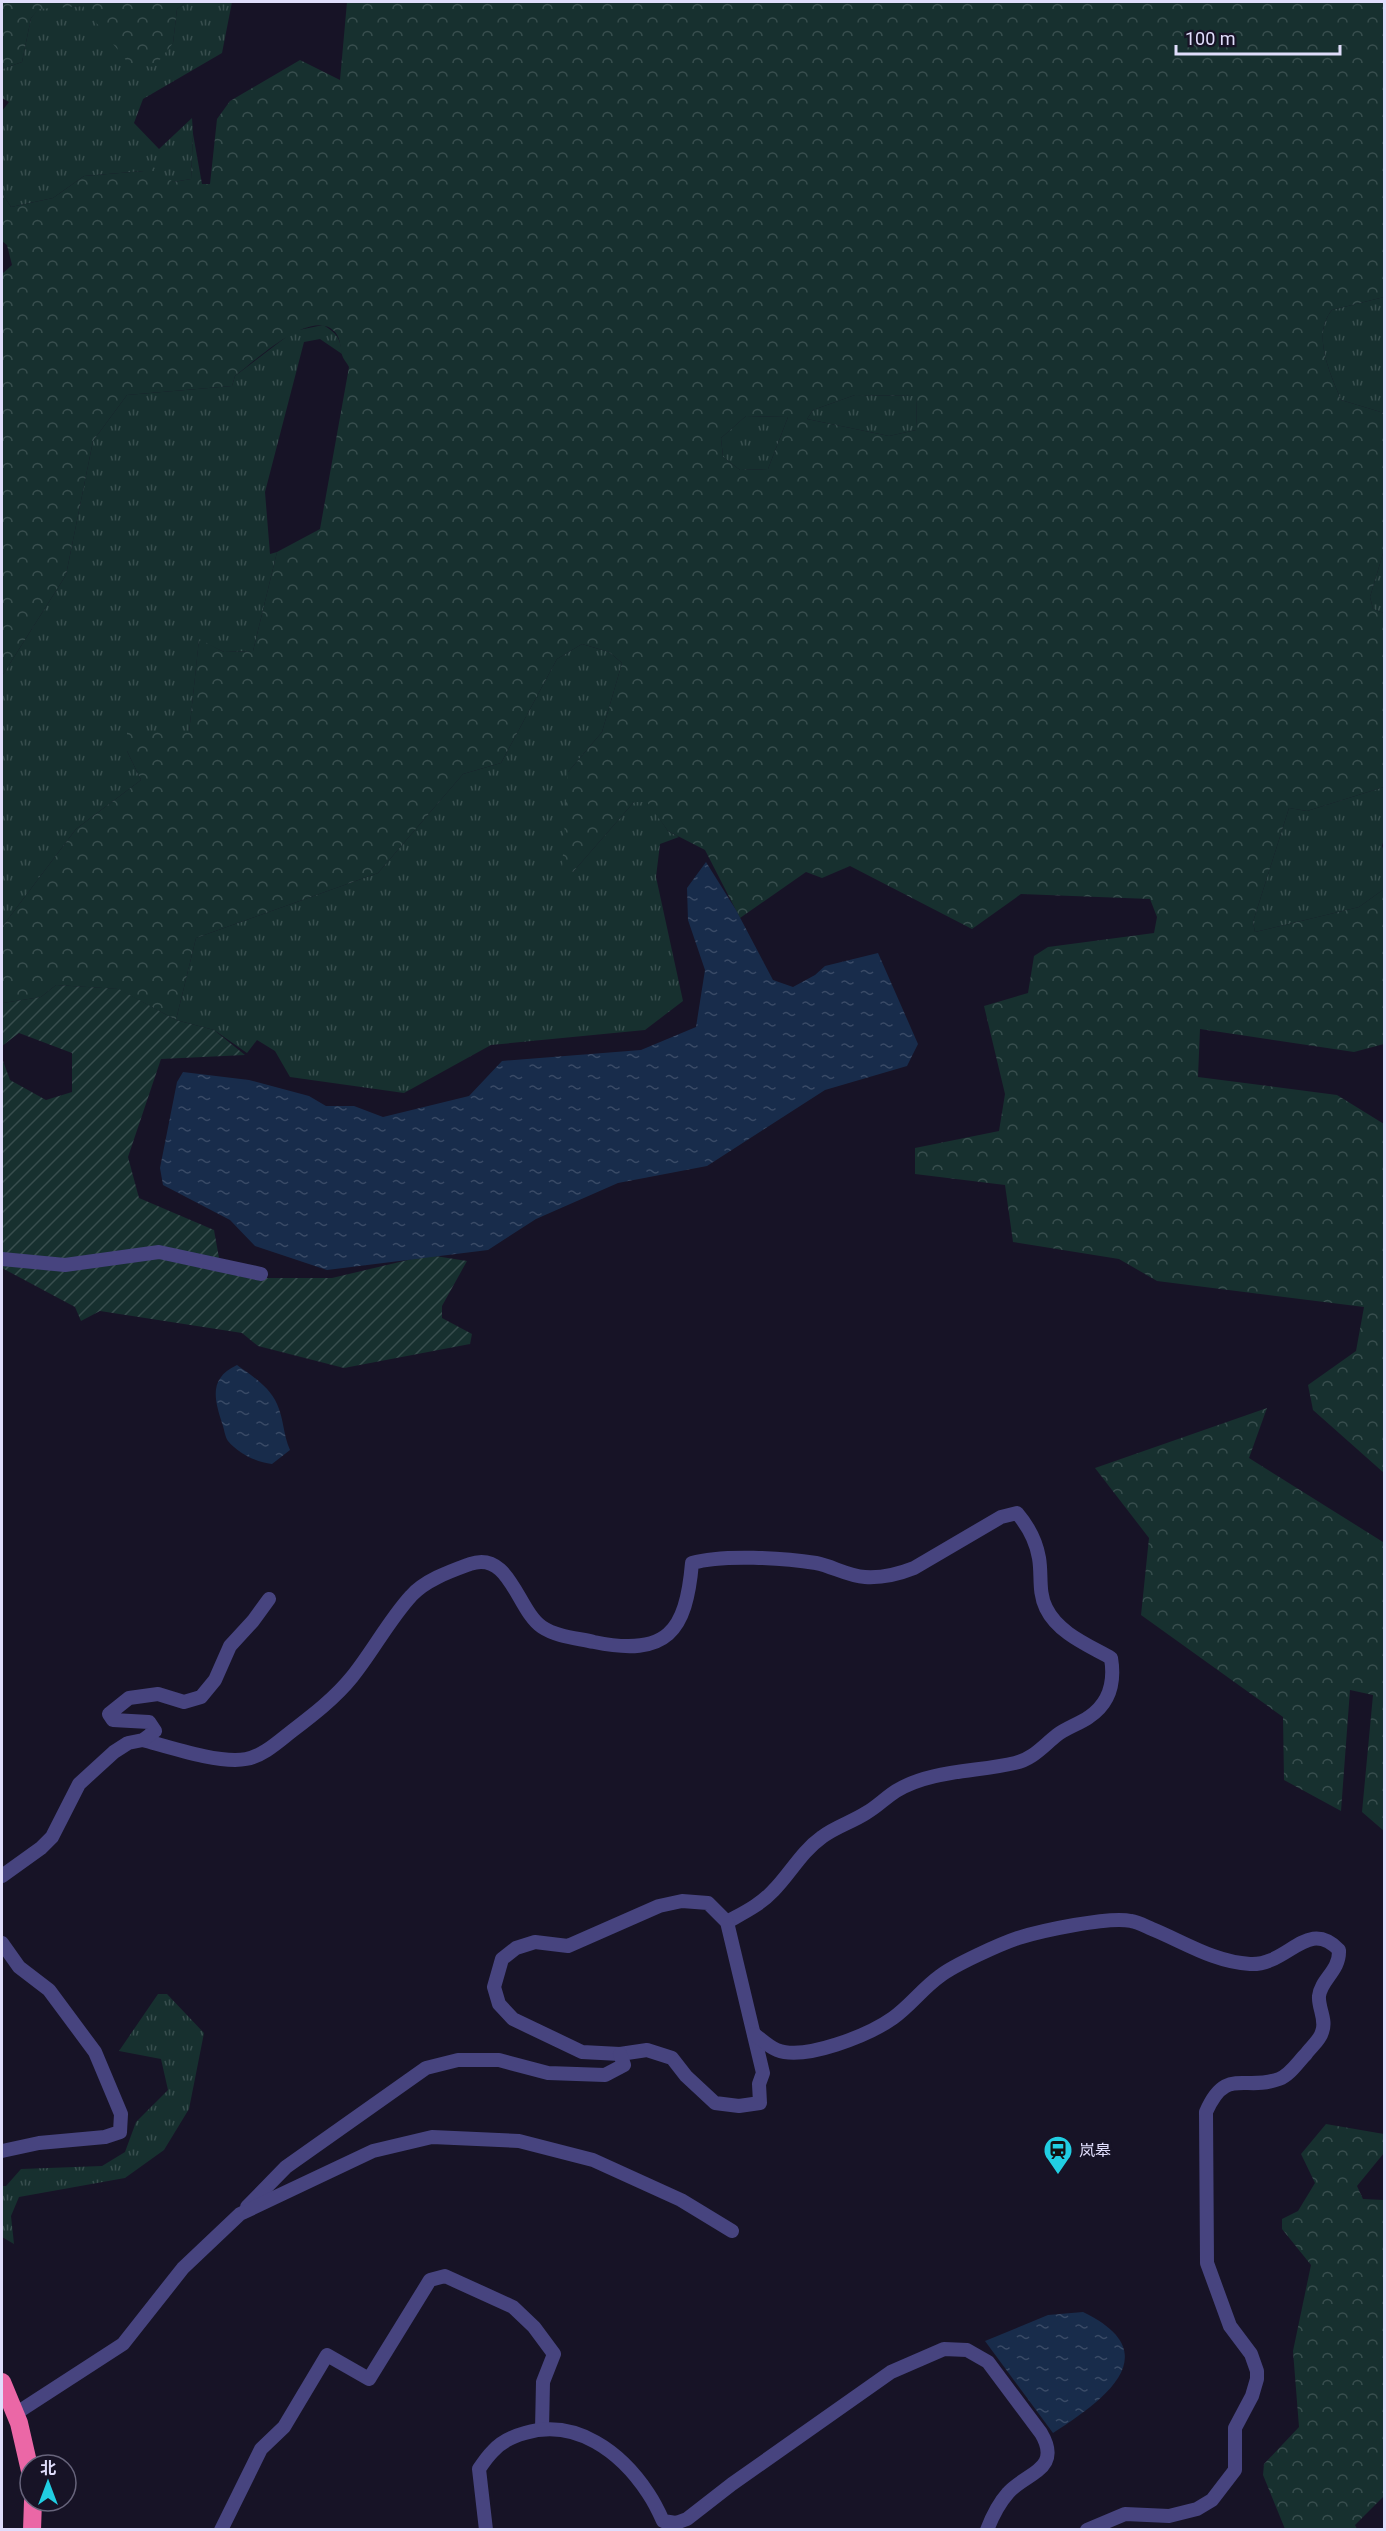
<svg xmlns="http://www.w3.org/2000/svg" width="1386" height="2531" font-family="Roboto,'Noto Sans SC',sans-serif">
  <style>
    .grass { fill: url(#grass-tufts) }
    .forest { fill: url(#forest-crowns); fill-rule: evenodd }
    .garden { fill: url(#garden-furrows) }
    .water { fill: url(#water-ripples) }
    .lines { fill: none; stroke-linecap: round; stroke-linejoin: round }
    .minor { stroke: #47447f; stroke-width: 14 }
    .highway { stroke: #eb67a6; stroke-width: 18 }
    .labels { text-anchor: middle; stroke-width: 6; stroke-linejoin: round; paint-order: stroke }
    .poi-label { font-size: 16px; fill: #e0ddfb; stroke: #171326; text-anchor: start }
  </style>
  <defs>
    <pattern id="grass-tufts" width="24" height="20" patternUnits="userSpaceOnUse" patternTransform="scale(1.5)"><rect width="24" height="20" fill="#17302f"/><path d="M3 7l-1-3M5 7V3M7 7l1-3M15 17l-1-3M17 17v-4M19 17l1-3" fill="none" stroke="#384e4e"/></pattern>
    <pattern id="forest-crowns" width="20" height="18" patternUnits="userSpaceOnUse" patternTransform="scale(1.5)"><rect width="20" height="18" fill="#17302f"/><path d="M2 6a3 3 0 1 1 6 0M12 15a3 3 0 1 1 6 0" fill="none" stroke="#384e4e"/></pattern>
    <pattern id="garden-furrows" width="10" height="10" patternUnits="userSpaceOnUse" patternTransform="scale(1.5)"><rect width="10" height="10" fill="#17302f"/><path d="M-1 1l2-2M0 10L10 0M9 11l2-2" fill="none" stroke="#384e4e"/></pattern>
    <pattern id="water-ripples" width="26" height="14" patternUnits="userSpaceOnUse" patternTransform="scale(1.5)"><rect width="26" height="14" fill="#182c4b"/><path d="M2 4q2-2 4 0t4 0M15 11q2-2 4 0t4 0" fill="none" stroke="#394a66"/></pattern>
  </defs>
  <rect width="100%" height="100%" fill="#171326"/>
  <g class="grass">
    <path d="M 186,2 L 232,2 L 222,53 L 143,99 L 134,123 L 159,149 L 192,118 L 193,134 L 191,179 L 173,182 L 144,171 L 84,176 L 53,198 L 11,207 L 2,193 L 2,111 L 9,102 L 2,98 L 2,69 L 22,62 L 31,18 L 39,8 L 84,6 L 129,63 L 173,43 L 177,9 Z"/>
    <path d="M 1384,297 L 1384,413 L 1341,400 C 1331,374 1311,335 1332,310 Z"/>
    <path d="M 323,325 C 336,332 341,339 342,354 L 320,339 L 304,342 L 265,492 L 270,554 L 277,552 L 253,651 L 224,652 L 199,640 L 189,733 L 127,751 L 141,780 L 76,829 L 2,927 L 2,676 L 66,575 L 93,441 L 127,395 L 232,386 L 235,376 L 294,331 Z"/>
    <path d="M 855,395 L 917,396 L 916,430 L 889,436 L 807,419 L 813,410 Z"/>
    <path d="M 746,416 L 788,417 L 768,469 L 740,470 L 723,457 L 721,438 Z"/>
    <path d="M 1384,550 L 1384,613 L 1373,609 L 1370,597 Z"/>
    <path d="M 582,644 L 609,652 L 622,663 L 602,732 L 568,772 L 573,872 L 634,802 L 648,802 L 668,831 L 679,837 L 660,844 L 656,877 L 683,1001 L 645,1030 L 491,1045 L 404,1093 L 290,1077 L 275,1051 L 257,1040 L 247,1053 L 214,1030 L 176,1020 L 196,938 L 378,873 L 463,774 L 501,763 L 557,659 Z"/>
    <path d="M 1384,787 L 1384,839 L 1382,846 L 1384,851 L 1384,889 L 1359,907 L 1255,932 L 1253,922 L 1289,808 L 1307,811 Z"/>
    <path d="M 158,1994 L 167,1994 L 204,2033 L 189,2109 L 164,2150 L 125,2178 L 19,2197 L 11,2216 L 14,2244 L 2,2237 L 2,2186 L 6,2186 L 21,2169 L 102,2166 L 125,2152 L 136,2122 L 168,2090 L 161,2059 L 119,2051 Z"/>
  </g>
  <g class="forest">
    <path d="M 2,2 L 186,2 L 177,9 L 173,43 L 154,67 L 129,64 L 83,6 L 39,9 L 31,18 L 22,62 L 2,69 Z"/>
    <path d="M 347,2 L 1384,2 L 1384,297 L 1332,310 C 1311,335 1331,374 1341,400 L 1384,413 L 1384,550 L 1370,597 L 1373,609 L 1384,613 L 1384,787 L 1307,811 L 1289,808 L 1253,922 L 1255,932 L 1359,907 L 1384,889 L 1384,1044 L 1354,1052 L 1200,1029 L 1198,1077 L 1337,1095 L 1384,1124 L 1384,1473 L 1313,1410 L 1308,1385 L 1356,1351 L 1364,1307 L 1157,1281 L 1119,1259 L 1013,1242 L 1005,1185 L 915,1174 L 915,1148 L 999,1131 L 1005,1094 L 984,1006 L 1028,993 L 1034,956 L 1048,947 L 1154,933 L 1157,917 L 1150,899 L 1021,894 L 972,929 L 850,866 L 822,878 L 806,872 L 740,918 L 705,850 L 668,831 L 647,802 L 634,802 L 573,872 L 562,869 L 568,772 L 602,732 L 622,663 L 609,652 L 582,644 L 557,659 L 501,763 L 463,774 L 378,873 L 196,938 L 176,1020 L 118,989 L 56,985 L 41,997 L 3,1003 L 2,1008 L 2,927 L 76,829 L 141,780 L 127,751 L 127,731 L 189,733 L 199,639 L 224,652 L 253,651 L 277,552 L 320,529 L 349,367 C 347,363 343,359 342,355 C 340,347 341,339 335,332 C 312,306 254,362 235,376 L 232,386 L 127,395 L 93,441 L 66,575 L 2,676 L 2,274 L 12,265 L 7,245 L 2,241 L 2,193 L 11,207 L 53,198 L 84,176 L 144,171 L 147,162 L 173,182 L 191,179 L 193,134 L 202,184 L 210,184 L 217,119 L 230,101 L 300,60 L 340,80 ZM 855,395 L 917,396 L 916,430 L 889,436 L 807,419 L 813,410 ZM 746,416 L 788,417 L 768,469 L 740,470 L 723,457 L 721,438 Z"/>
    <path d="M 1267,1408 L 1249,1458 L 1383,1542 L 1384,1540 L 1384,1831 L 1362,1812 L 1373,1695 L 1350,1690 L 1341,1811 L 1284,1780 L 1283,1717 L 1141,1615 L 1149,1538 L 1095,1468 Z"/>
    <path d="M 1326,2124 L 1384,2134 L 1384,2153 L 1357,2186 L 1363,2199 L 1384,2200 L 1384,2496 L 1355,2525 L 1357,2529 L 1285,2529 L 1263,2475 L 1264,2464 L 1299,2427 L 1293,2351 L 1311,2265 L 1282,2229 L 1282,2219 L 1298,2211 L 1315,2183 L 1301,2154 Z"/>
  </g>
  <path class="garden" d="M 56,985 L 119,989 L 176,1020 L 214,1030 L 245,1055 L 161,1059 L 128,1157 L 139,1198 L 214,1230 L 219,1258 L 246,1278 L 332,1278 L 429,1255 L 467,1261 L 442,1306 L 442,1318 L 472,1334 L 470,1344 L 344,1368 L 258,1346 L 242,1333 L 100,1311 L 81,1321 L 75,1307 L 2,1268 L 2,1058 L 10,1080 L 46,1100 L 72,1092 L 72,1053 L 19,1033 L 2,1046 L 2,1008 L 3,1003 L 41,997 Z"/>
  <g class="water">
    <path d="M 706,862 L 736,910 L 773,980 L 793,987 L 815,975 L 825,966 L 878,953 L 918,1044 L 907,1066 L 825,1090 L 707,1166 L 618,1183 L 536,1219 L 488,1250 L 327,1270 L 255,1246 L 230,1220 L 163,1185 L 160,1168 L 177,1082 L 183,1072 L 249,1080 L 309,1096 L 326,1106 L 354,1106 L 383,1117 L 469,1096 L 502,1061 L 641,1050 L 696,1027 L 705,970 L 688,920 L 687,888 Z"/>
    <path d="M 237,1365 C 252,1376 269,1386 277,1404 C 284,1419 283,1435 290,1450 L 272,1464 C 256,1462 239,1454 228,1441 C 225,1437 224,1428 222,1423 C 214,1398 209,1378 237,1365 Z"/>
    <path d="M 1083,2312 C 1170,2354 1102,2401 1053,2433 L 985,2341 L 1048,2315 Z"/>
  </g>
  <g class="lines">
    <g class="minor">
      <path d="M 2,1259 L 65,1265 L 159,1252 L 261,1274"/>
      <path d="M 143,1740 C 169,1747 220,1764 246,1759 C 263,1756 278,1742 292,1731 C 313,1715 335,1698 352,1677 C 373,1651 389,1620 411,1596 C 425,1580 451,1571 470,1564 C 510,1550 517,1610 542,1627 C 557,1637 577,1638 594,1642 C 667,1657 686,1632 692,1563 C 723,1554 784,1558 816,1563 C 832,1566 848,1576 865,1577 C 881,1578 899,1574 914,1568 L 1001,1517 L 1017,1513 C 1028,1526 1036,1540 1039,1558 C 1042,1575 1038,1592 1046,1608 C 1058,1633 1088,1645 1111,1658 C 1115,1682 1110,1703 1089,1717 C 1079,1724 1066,1728 1057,1735 C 1043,1746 1033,1759 1015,1763 C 977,1772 930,1770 896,1791 C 885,1798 877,1807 866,1813 C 852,1822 835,1827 822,1837 C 801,1852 790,1874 773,1891 C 760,1905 743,1913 727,1922"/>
      <path d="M 2,1876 L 41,1848 L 52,1837 L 79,1784 L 114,1752 L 128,1743 L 143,1740 L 155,1731 L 149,1722 L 113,1720 L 109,1714 L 129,1698 L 158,1694 L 184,1702 L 201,1697 L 215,1680 L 230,1646 L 253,1621 L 269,1599"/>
      <path d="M 682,1901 L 708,1903 L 727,1922 L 763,2073 L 759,2084 L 760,2103 L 739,2106 L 715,2103 L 686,2076 L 672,2058 L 647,2050 L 620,2054 L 582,2052 L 513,2019 L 499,2004 L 494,1987 L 502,1959 L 516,1948 L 535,1942 L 568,1946 L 659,1906 Z"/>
      <path d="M 2,1943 L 19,1967 L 49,1990 L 95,2052 L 121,2114 L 120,2132 L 105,2137 L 39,2143 L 2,2151"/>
      <path d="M 754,2034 C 761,2039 769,2047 777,2050 C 805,2061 869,2035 893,2018 C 910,2006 923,1988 940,1976 C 954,1965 1000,1944 1018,1938 C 1040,1931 1109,1916 1131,1921 C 1138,1922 1145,1926 1152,1929 C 1184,1942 1214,1962 1250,1964 C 1288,1966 1307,1917 1339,1950 C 1340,1971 1321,1979 1319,1996 C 1318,2008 1327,2020 1322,2032 C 1320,2040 1311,2047 1306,2054 C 1298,2062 1290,2075 1279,2079 C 1244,2092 1226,2066 1206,2112 L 1207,2263 L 1230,2326 L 1251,2354 L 1257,2371 L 1257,2379 L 1252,2396 L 1235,2428 L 1235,2470 L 1212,2500 L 1197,2509 L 1169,2516 L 1125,2514 L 1087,2530"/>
      <path d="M 247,2207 L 286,2167 L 426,2068 L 458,2060 L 499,2060 L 548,2073 L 605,2075 L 624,2065 L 620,2054"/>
      <path d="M 15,2414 L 123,2344 L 183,2268 L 240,2214 L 373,2151 L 432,2137 L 519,2141 L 593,2160 L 681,2200 L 732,2231"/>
      <path d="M 221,2530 L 261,2449 L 284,2427 L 327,2355 L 369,2379 L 430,2280 L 445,2276 L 513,2307 L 534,2327 L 554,2354 L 543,2382 L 542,2429"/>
      <path d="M 486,2530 L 479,2469 C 483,2463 488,2456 493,2451 C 501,2442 514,2436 525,2433 C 576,2418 621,2452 648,2493 C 654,2502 659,2512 663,2521 L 676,2523 L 687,2519 L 732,2484 L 891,2372 L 944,2349 L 967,2350 L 988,2362 L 1041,2433 C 1063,2470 1025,2473 1008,2493 C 999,2503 992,2517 987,2530"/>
    </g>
    <g class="highway">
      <path d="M 2,2382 L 19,2423 L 30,2471"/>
      <path d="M 32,2530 L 33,2501"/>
    </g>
  </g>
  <defs>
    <g id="station-pin" transform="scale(1.5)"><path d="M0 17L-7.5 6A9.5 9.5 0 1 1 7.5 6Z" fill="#21cee2" stroke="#171326"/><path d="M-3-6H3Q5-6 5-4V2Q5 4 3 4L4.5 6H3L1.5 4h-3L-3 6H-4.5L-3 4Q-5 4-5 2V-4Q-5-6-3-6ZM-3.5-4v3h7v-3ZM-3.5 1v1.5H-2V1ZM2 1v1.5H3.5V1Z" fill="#111"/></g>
  </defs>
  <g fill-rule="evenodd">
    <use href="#station-pin" x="1058" y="2150"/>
  </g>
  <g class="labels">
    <g class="poi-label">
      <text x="1079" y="2156">岚皋</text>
    </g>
  </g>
  <rect width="1386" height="2531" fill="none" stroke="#e0ddfb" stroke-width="6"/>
  <g transform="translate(48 2483)"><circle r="28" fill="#171326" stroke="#67647b" stroke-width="1.5"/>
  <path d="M0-4.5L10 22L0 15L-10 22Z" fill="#21cee2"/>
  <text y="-9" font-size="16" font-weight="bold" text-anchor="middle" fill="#e0ddfb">北</text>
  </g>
  <path d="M1176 45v9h164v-9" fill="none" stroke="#e0ddfb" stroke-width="3"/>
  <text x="1185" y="45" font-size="18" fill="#e0ddfb" stroke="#171326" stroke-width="4.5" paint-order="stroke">100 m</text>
</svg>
